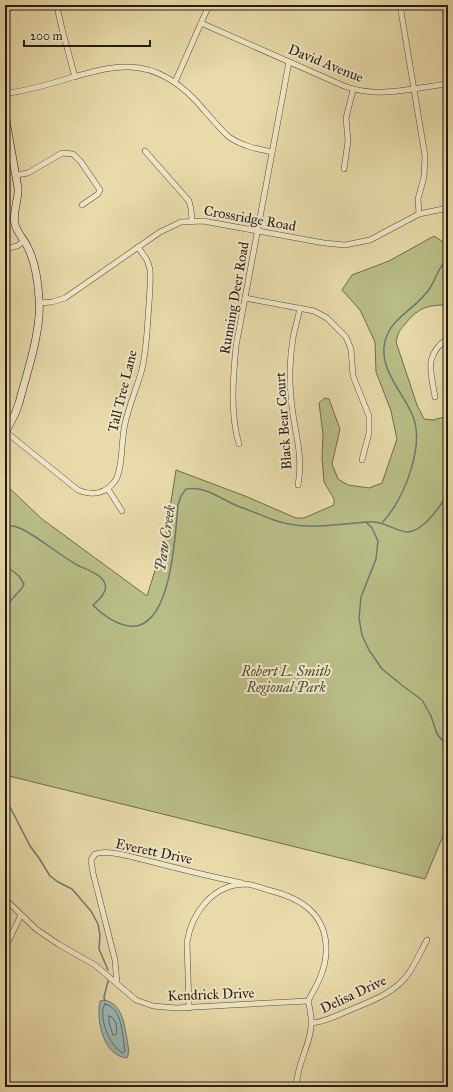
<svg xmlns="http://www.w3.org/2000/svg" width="453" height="1092" font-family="'IM FELL Great Primer',serif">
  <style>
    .green { fill: #b9be86; stroke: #6f6c4d }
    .water { fill: #9cb8b4; stroke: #6c7974 }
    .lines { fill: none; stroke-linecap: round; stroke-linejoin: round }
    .shore { stroke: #606a64; stroke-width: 1 }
    .stream { stroke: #6c7974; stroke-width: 1.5 }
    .street-casing { stroke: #564b39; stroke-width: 6 }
    .secondary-casing { stroke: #251b14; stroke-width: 8 }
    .street { stroke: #f0e7c7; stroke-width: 5 }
    .secondary { stroke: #f0e7c7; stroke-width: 7 }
    .labels { text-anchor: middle; stroke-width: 4; stroke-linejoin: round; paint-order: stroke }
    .street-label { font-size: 14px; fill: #251b14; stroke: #f0e7c7 }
    .park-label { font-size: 14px; font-style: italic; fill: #514c36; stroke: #f0e7c7 }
    .water-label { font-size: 15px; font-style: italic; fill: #494a44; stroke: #f0e7c7 }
  </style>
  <rect width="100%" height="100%" fill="#e8daa9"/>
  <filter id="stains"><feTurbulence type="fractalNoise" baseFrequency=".005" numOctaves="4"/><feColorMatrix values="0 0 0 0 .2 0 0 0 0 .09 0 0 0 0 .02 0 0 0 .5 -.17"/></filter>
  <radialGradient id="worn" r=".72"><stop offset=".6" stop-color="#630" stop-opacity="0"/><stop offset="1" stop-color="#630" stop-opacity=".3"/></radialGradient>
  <path class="green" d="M 434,236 L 443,242 L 448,241 L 448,305 C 428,305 419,307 406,323 C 400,330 398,332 396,342 L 417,405 L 424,419 L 433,420 L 448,416 L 448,824 L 425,879 L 5,775 L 5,484 L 42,519 L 147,596 L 165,539 L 176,470 L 245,496 L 296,518 L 304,518 L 334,505 L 334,499 L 324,482 L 322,458 L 323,434 L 319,403 L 325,398 L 329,399 L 340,429 L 332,464 L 338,479 L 348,485 L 369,488 L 382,483 L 397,439 L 391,411 L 376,372 L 375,342 L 360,310 L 342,290 L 352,275 L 389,261 Z"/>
  <g class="water">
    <path d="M 448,866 L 448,896 C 442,885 442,876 448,866 Z"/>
    <path d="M 104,1000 C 123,1004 124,1024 127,1039 C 128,1046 130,1052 127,1058 C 103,1056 96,1020 100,1001 Z"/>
  </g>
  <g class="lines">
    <g class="shore">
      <path d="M 105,1004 C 123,1008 122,1036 125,1051 L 123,1053 C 110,1048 97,1015 105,1004 Z"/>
      <path d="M 109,1016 L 112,1017 L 116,1023 L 117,1034 L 115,1035 L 113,1035 C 111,1029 108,1022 109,1016 Z"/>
    </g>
    <g class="stream">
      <path d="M 366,522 L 372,528 L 378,541 L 376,559 L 361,597 L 359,618 L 362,635 L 369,650 L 382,669 L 403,686 L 422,700 L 431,716 L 437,734 L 448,747"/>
      <path d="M 382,523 C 404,499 426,445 412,414 C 402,392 382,372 384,347 C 387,318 416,310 430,288 C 436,278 440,265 448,257"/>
      <path d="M 5,527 L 14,526 L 22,529 C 41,539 58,554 77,565 C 85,569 102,574 105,584 C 108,592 99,600 93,605 C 100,613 113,622 124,625 C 172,639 175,534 178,505 L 181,496 L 186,489 C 206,485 223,501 240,507 C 252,511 263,516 274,520 C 301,530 329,525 356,523 C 362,523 369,521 374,522 C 386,523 395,530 406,532 C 422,534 440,506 448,494"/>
      <path d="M 5,565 L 19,576 L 24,584 L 22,588 L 5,607"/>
      <path d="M 448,797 C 442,818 445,839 448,860"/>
      <path d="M 5,803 L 10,807 L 30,846 L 39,858 L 50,876 L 58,882 L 72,889 L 91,911 L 98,924 L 100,935 L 99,949 L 108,970"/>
      <path d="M 105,1001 L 104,997 L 108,981"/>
    </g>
    <g class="street-casing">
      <g id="street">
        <path d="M 400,5 L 425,156 L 424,177 L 418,199 L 419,214"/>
        <path d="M 57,7 L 62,29 L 75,77"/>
        <path d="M 201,23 L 344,86 C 379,99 412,88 448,84"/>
        <path d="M 175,82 L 209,5"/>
        <path d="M 5,94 C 28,90 51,84 73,77 C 92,72 110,66 130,67 C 161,68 185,87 204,110 C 212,119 220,129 229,137 C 242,146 257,149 272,152"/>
        <path d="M 145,151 L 189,201 L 191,209 L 192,221"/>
        <path d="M 344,169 L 348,141 L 346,118 L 353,90"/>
        <path d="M 16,175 L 28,173 L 62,153 L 73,154 L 81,162 L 100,190 L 98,194 L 82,205"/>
        <path d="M 5,249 L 17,246 L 24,241"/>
        <path d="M 245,298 L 314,311 L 327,318 L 346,337 L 351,349 L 353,376 L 369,416 L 369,433 L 362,460"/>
        <path d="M 39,303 L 52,302 L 65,298 L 160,232 L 181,222 L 203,221 L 324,243 L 345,245 L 370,240 L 419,214 L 448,208"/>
        <path d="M 435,397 C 431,371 423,356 448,338"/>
        <path d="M 6,432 L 78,490 C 92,496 106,494 115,481 C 123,470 121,439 125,424 C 129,405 137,388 142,369 C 146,352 147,335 148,318 C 149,301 151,285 150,269 L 147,260 L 138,247"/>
        <path d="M 239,444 C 230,414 233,378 236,346 L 289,62"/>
        <path d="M 298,485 C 304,452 293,429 291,397 C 289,378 290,357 293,338 C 295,328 298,318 300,308"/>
        <path d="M 108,489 L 122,511"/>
        <path d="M 5,899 L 36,929 L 58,944 L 95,965 L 136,1000 L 153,1006 L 176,1008 L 308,1001"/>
        <path d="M 9,940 L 21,915"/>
        <path d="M 117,983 L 115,960 L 93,873 L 91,860 L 95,854 C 109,849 134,858 149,861 C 180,869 211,877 242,883"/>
        <path d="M 189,1008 L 187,942 C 192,913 212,885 245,884 C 252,884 261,888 268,890 C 302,898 328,915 326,953 C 325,971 317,985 308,1001"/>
        <path d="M 312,1023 C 325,1022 338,1015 350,1010 C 372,1001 395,993 409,973 C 416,962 421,951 427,940"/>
        <path d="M 296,1087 C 298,1053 319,1039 308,1001"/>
      </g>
    </g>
    <g class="secondary-casing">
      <path id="secondary" d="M 5,115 L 18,188 C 19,200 12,212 15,224 C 17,233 24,239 28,248 C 35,262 38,282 39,298 C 42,330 27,372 19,403 L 15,414 L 5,433"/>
    </g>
    <use href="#street" class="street"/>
    <use href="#secondary" class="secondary"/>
  </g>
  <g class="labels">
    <g class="street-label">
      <text transform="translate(326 63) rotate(22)" y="5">David Avenue</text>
      <text transform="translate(250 218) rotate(10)" y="5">Crossridge Road</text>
      <text transform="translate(234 298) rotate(-80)" y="5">Running Deer Road</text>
      <text transform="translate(122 391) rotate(-76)" y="5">Tall Tree Lane</text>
      <text transform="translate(283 421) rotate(-94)" y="5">Black Bear Court</text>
      <text transform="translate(154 851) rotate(12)" y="5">Everett Drive</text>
      <text transform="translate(211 994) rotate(-2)" y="5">Kendrick Drive</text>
      <text transform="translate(353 994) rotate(-25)" y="5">Delisa Drive</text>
    </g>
    <g class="park-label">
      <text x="286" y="676">Robert L. Smith<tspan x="286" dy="16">Regional Park</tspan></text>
    </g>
    <g class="water-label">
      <text transform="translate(165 538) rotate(-81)" y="5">Paw Creek</text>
    </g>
  </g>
  <rect width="453" height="1092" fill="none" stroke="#e8daa9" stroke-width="20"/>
  <rect x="6" y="6" width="441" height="1080" fill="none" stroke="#251b14" stroke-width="2"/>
  <rect x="10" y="10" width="433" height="1072" fill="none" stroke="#251b14"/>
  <path d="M24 40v6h126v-6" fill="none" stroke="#251b14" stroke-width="2"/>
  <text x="30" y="40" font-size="12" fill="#251b14" stroke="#f0e7c7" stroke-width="3" paint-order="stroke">200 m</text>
  <rect width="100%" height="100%" filter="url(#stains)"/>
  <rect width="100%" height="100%" fill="url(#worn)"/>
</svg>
